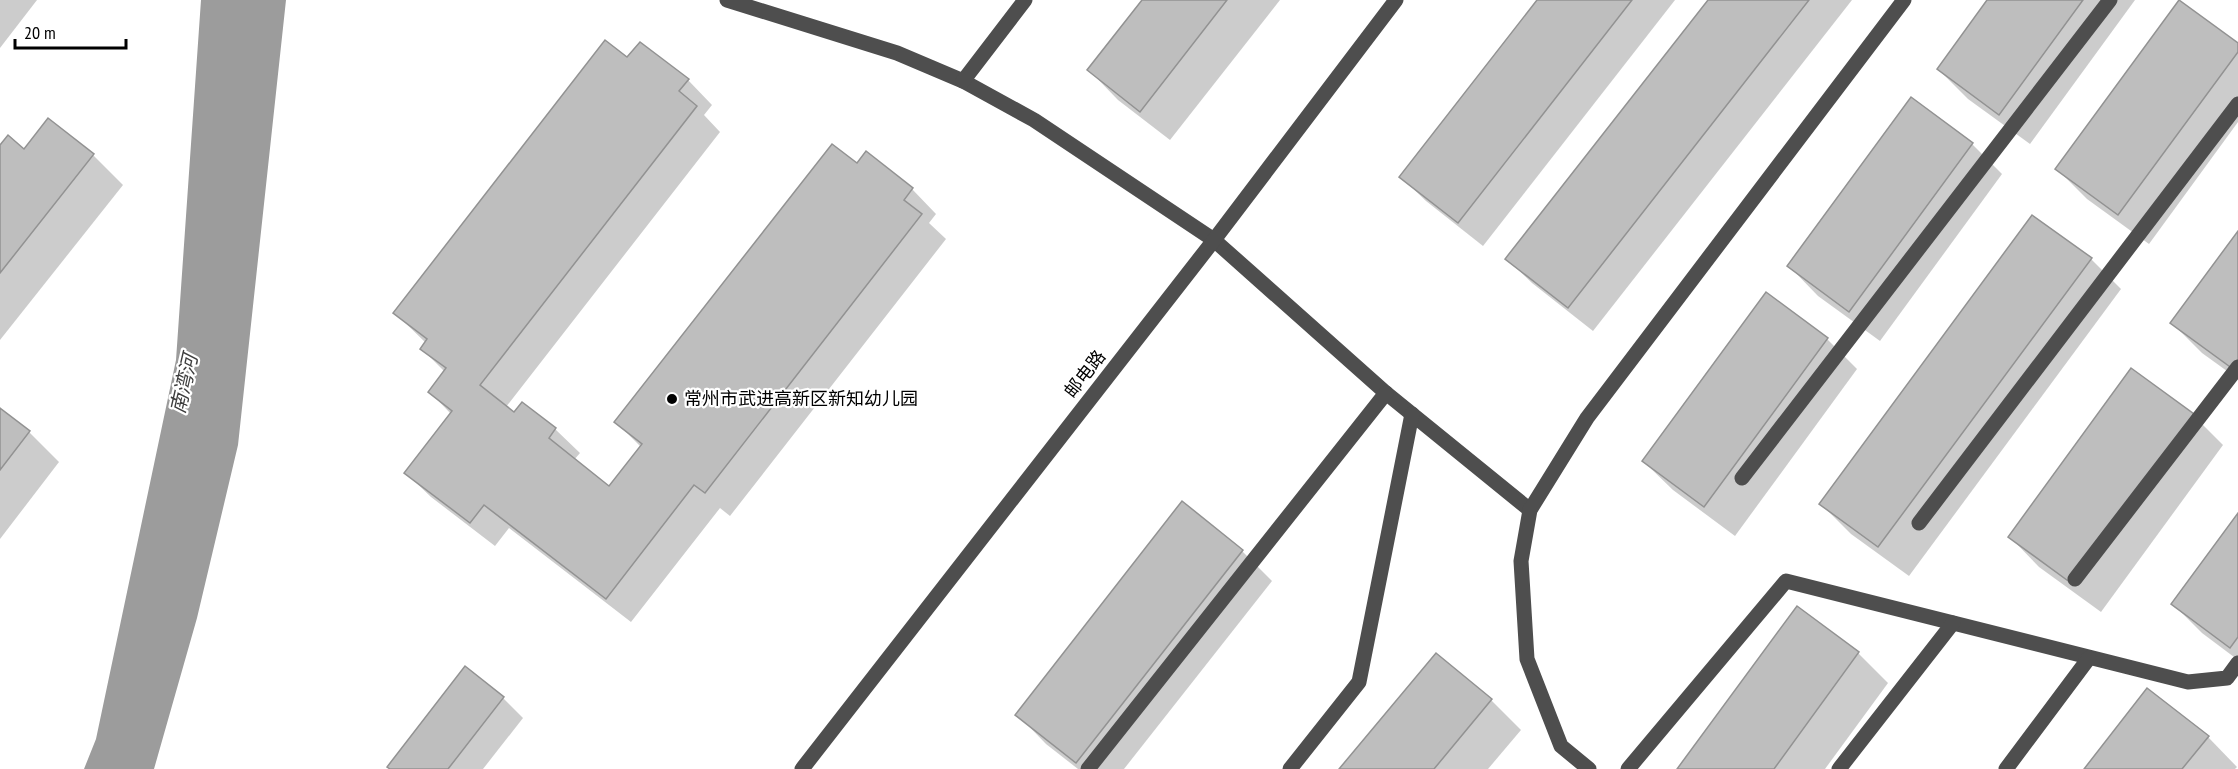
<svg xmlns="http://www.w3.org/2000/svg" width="2238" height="769" font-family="'PT Sans Narrow','Noto Sans SC',sans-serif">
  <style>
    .water { fill: #9c9c9c }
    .shadow { fill: #0003 }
    .building { fill: #bebebe; stroke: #929292; stroke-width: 1.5 }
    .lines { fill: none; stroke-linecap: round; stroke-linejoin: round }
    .minor { stroke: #4e4e4e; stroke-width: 15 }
    .poi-dot { fill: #000; stroke: #fff; stroke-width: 2 }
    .labels { text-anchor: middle; stroke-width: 4.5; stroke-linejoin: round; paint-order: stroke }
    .street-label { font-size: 18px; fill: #000; stroke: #fff }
    .poi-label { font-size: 18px; fill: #000; stroke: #fff; text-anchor: start }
    .water-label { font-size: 20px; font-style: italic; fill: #3d3d3d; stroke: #fff }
  </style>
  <rect width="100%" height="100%" fill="#fff"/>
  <path class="water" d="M 201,0 L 286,0 L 238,445 L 197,618 L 154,769 L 84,769 L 96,739 L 176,360 Z"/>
  <g class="shadow">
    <path d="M 0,0 L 37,0 L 0,48 Z"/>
    <path d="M 1144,0 L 1280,0 L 1170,140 L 1118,100 L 1089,70 Z"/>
    <path d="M 1539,0 L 1675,0 L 1483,246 L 1426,201 L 1401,177 Z"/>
    <path d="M 1710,0 L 1852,0 L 1593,331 L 1532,283 L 1507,259 Z"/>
    <path d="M 1989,0 L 2135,0 L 2030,144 L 1968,99 L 1938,69 Z"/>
    <path d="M 2238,45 L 2238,122 L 2149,244 L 2087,199 L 2057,169 Z"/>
    <path d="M 627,59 L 688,80 L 712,105 L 704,115 L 720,132 L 506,407 L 514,414 L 555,429 L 580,453 L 574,460 L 610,488 L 641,447 L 616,422 L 857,166 L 912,189 L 936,214 L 929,223 L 946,239 L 730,516 L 720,508 L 631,622 L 509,528 L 495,546 L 431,497 L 406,473 L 451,414 L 430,392 L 445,372 L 422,349 L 426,343 L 395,313 Z"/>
    <path d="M 1911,99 L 1972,144 L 2002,174 L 1880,341 L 1818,296 L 1789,266 Z"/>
    <path d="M 0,148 L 93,155 L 123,185 L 0,340 Z"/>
    <path d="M 2238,233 L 2238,379 L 2202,353 L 2172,323 Z"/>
    <path d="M 2091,259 L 2121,289 L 1909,576 L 1851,534 L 1821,504 Z"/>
    <path d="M 1766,294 L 1827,339 L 1857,369 L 1735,536 L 1673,490 L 1643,461 Z"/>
    <path d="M 0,410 L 29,432 L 59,462 L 0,539 Z"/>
    <path d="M 2193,415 L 2223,445 L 2101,612 L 2039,567 L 2010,537 Z"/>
    <path d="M 2238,515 L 2238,660 L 2202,633 L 2173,604 Z"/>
    <path d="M 1242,551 L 1272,581 L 1124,769 L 1078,769 L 1046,744 L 1017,714 Z"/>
    <path d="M 1797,608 L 1858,653 L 1888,683 L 1825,769 L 1679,769 Z"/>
    <path d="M 1436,655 L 1491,700 L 1521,730 L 1488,769 L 1341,769 Z"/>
    <path d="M 503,698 L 523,718 L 483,769 L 391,769 Z"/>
    <path d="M 2208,737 L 2237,767 L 2235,769 L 2085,769 Z"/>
  </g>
  <g class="building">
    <path d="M 1142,0 L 1227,0 L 1140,112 L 1087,70 Z"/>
    <path d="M 1537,0 L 1632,0 L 1458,223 L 1399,177 Z"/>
    <path d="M 1708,0 L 1809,0 L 1568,308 L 1505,259 Z"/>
    <path d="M 1987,0 L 2083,0 L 1999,115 L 1937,69 Z"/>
    <path d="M 2179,0 L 2238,43 L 2238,52 L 2118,215 L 2055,169 Z"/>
    <path d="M 605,40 L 627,57 L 640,42 L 689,79 L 679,91 L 697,106 L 480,385 L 514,412 L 522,402 L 556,428 L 549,438 L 609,486 L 642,444 L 614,422 L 832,144 L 857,163 L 866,151 L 913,188 L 904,200 L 922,214 L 705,493 L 694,485 L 606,599 L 484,505 L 470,523 L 404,473 L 452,411 L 428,392 L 446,368 L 420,349 L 427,339 L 393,313 Z"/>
    <path d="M 1911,97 L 1973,143 L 1849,312 L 1787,266 Z"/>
    <path d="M 48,118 L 94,154 L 0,273 L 0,145 L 8,135 L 24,149 Z"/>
    <path d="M 2032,215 L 2092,258 L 1878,547 L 1819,504 Z"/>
    <path d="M 2238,231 L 2238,363 L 2233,369 L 2170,323 Z"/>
    <path d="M 1766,292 L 1828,338 L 1704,507 L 1642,461 Z"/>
    <path d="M 2131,368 L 2194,414 L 2071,583 L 2008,537 Z"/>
    <path d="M 0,408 L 30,431 L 0,470 Z"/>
    <path d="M 1182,501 L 1243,550 L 1076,763 L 1015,715 Z"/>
    <path d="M 2238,513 L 2238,637 L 2230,648 L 2171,604 Z"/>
    <path d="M 1797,606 L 1859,652 L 1774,769 L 1677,769 Z"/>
    <path d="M 1436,653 L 1492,699 L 1434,769 L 1339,769 Z"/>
    <path d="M 465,666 L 504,697 L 448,769 L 390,769 L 387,767 Z"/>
    <path d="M 2147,688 L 2209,736 L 2182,769 L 2084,769 Z"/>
  </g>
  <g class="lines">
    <g class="minor">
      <path d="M 727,0 L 897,53 L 963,81 L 1034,120 L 1214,240 L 1386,393 L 1530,510"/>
      <path d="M 963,81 L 1025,0"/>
      <path d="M 1742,478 L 2110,0"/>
      <path d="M 1919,523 L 2238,104"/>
      <path d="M 2075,579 L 2238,367"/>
      <path d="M 802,769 L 1214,240 L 1396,0"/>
      <path d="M 1088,769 L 1386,393"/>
      <path d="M 1290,769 L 1359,682 L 1412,414"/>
      <path d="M 1589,769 L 1561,746 L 1527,659 L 1521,561 L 1530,510 L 1587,418 L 1904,0"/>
      <path d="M 1628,769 L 1786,581 L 2188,682 L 2227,678 L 2238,663"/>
      <path d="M 1839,769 L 1953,623"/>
      <path d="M 2006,769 L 2089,658"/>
    </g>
  </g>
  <circle class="poi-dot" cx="672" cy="399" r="6"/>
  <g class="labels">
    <g class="street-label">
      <text transform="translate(1085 374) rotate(-52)" y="6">邮电路</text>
    </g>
    <g class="poi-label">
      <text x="684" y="405">常州市武进高新区新知幼儿园</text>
    </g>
    <g class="water-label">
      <text transform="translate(184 384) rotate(-77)" y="7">南湾河</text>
    </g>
  </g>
  <path d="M15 39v9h111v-9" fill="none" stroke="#000000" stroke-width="3"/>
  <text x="24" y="39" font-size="18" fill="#000000" stroke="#ffffff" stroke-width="4.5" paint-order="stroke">20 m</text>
</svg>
